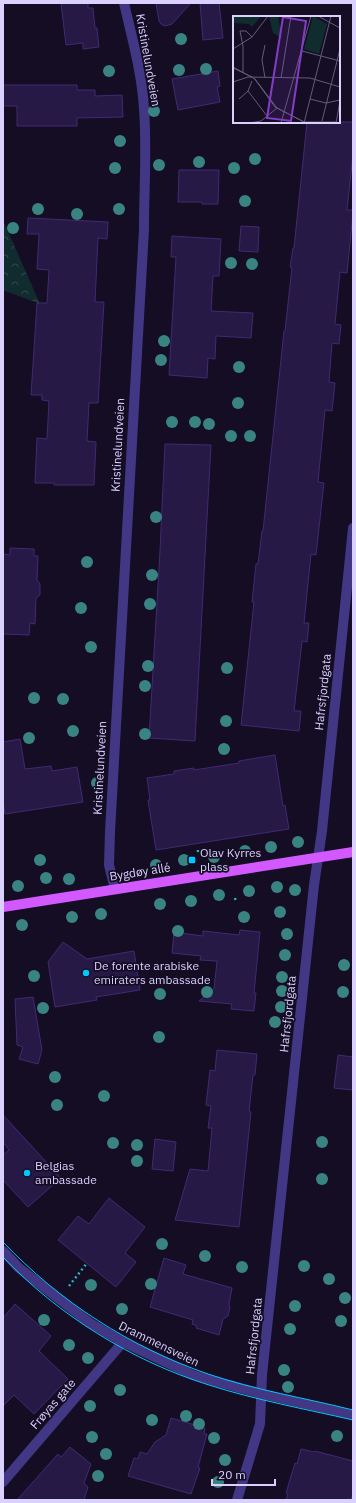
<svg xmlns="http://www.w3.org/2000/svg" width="356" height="1503" font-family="'IBM Plex Sans',sans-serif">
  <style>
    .forest { fill: url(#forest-crowns) }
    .building { fill: #271946; stroke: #402a73 }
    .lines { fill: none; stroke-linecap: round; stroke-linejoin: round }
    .path { stroke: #2ab3ba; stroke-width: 2.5; stroke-dasharray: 2 3; stroke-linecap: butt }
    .minor { stroke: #423785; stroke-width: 10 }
    .major { stroke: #d258ff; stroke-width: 10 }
    .tram { stroke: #00c8fc; stroke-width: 1 }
    .tree { fill: #398382 }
    .poi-dot { fill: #00c8fc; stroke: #140d24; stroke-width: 1.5 }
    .labels { text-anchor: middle; stroke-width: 3.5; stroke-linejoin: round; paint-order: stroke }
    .street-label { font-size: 12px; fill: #dbd1ff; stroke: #140d24 }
    .poi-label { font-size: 12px; fill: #dbd1ff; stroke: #140d24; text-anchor: start }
    .inset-road { fill: none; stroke: #645b7c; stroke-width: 1 }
    .view { fill: #853cc5; fill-opacity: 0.15; stroke: #853cc5; stroke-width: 2 }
    .inset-edge { fill: none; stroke: #dbd1ff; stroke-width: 2 }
  </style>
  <defs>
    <pattern id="forest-crowns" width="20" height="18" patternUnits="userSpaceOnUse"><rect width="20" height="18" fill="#102c2f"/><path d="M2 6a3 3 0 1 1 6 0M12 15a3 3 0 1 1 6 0" fill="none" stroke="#324a4e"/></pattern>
  </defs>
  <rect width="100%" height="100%" fill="#140d24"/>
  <path class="forest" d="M 3,220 L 40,304 L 3,290 Z"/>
  <g class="building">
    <path d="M 61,3 L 88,3 L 88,8 L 93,8 L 95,28 L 97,28 L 99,47 L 83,49 L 83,43 L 66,45 Z"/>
    <path d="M 156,3 L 191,3 L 172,24 L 165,26 L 161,24 L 159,21 Z"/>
    <path d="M 200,3 L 219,3 L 223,38 L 203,40 Z"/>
    <path d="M 218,71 L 220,86 L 217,87 L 220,102 L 178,110 L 172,79 Z"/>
    <path d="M 3,85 L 77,85 L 77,90 L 95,90 L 95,96 L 122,95 L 123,117 L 77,118 L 77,126 L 17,126 L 17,106 L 3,106 Z"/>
    <path d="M 307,122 L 353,122 L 353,154 L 347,210 L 353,210 L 353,213 L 347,273 L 340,272 L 335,324 L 341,325 L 339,344 L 332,343 L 329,382 L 335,383 L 332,411 L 325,410 L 318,482 L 324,483 L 316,555 L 311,554 L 304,623 L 309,623 L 307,642 L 302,641 L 294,711 L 301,711 L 299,731 L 241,725 L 254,602 L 252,602 L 256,564 L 258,564 L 262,531 L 263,531 L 284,331 L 285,331 L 292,267 L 290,267 L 293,248 L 294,248 Z"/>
    <path d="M 179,170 L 219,170 L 218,204 L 202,204 L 202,202 L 178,202 Z"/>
    <path d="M 28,218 L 108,222 L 107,239 L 98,238 L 95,302 L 104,302 L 98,403 L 89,403 L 87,441 L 96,442 L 94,485 L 54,485 L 54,483 L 35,483 L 37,438 L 47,439 L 49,401 L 42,400 L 42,395 L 31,395 L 37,303 L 47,303 L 49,270 L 37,269 L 39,234 L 27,234 Z"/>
    <path d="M 241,226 L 259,227 L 258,252 L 239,251 Z"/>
    <path d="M 172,236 L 221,239 L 219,276 L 213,276 L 211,311 L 253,313 L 251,338 L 216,336 L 215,359 L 208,358 L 207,378 L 169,375 L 176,257 L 171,257 Z"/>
    <path d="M 165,444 L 211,445 L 195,741 L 149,738 L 160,551 Z"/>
    <path d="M 10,548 L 34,549 L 34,556 L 38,556 L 37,580 L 40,584 L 40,595 L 36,598 L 35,624 L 30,623 L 29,635 L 3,634 L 3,554 L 10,555 Z"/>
    <path d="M 20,739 L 25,769 L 51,766 L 52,771 L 77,767 L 83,802 L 5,814 L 3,802 L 3,742 Z"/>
    <path d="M 275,755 L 283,806 L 285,805 L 289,829 L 156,850 L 148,800 L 150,800 L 147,778 L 174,774 L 174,771 L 194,768 L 194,770 L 239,763 L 239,761 Z"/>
    <path d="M 240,930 L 260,932 L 254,993 L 256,993 L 254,1011 L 231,1009 L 232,1004 L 199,1001 L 214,989 L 217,961 L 200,960 L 201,956 L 172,953 L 174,932 L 203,936 L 203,931 L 239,935 Z"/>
    <path d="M 63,942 L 87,959 L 134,951 L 140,990 L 96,997 L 97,1000 L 55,1007 L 48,962 Z"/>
    <path d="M 33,997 L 42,1050 L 38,1064 L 19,1059 L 23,1047 L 17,1045 L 15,999 Z"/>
    <path d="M 217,1050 L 257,1054 L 255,1075 L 253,1075 L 249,1111 L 251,1112 L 239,1227 L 175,1220 L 190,1169 L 208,1171 L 212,1128 L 208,1128 L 211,1106 L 206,1105 L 210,1070 L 215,1071 Z"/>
    <path d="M 338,1055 L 353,1057 L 353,1090 L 334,1088 Z"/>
    <path d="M 3,1115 L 61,1178 L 28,1207 L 3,1180 L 3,1155 L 9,1150 L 3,1142 Z"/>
    <path d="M 155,1139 L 176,1142 L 173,1171 L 152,1169 Z"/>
    <path d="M 109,1198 L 145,1227 L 125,1253 L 136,1262 L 116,1287 L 58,1240 L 78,1216 L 89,1224 Z"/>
    <path d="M 164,1258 L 186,1265 L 183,1274 L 232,1288 L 229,1304 L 230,1307 L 228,1316 L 223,1319 L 219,1335 L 196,1328 L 197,1326 L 192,1324 L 193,1320 L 150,1307 Z"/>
    <path d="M 15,1304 L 51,1336 L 39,1351 L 68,1379 L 34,1414 L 14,1395 L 3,1406 L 3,1318 Z"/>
    <path d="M 171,1418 L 205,1428 L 204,1434 L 207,1434 L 198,1467 L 200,1468 L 191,1494 L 128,1476 L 134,1458 L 138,1459 L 140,1452 L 147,1454 L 155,1442 L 166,1435 Z"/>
    <path d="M 70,1447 L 91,1464 L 84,1483 L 88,1487 L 84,1500 L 17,1500 L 58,1454 L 61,1457 Z"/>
    <path d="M 301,1449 L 314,1452 L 315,1451 L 353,1461 L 353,1493 L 351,1500 L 286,1500 L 288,1494 L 286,1493 L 295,1463 L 297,1464 Z"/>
  </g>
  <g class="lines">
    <g class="path">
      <path d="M 198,850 L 198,853"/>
      <path d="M 235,898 L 236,902"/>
      <path d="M 69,1286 L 87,1263"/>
    </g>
    <g class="minor">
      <path d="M 115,889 L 109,865 L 110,832 L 144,229 C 144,189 147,148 144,109 C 142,73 132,38 124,3"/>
      <path d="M 3,1251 L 19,1268 L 90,1323 L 123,1342 L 193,1375 L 262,1394 L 353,1415"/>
      <path d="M 3,1482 L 123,1342"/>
      <path d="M 237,1500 L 260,1424 L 262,1375 L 314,885 L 322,831 L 353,528"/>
    </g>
    <path class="major" d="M 3,907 L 353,852"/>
    <g class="tram">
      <path d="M 3,1242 C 60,1302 130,1347 208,1374 C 255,1390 305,1398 353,1410"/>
      <path d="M 3,1257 C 58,1315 132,1361 209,1385 C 256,1400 305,1409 353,1420"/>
    </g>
  </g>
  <g class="tree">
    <circle cx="181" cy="39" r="6"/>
    <circle cx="206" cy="69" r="6"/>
    <circle cx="179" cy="70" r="6"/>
    <circle cx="109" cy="71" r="6"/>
    <circle cx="154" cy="111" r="6"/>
    <circle cx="120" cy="141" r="6"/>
    <circle cx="255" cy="159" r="6"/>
    <circle cx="199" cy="162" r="6"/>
    <circle cx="159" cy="165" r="6"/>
    <circle cx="115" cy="168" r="6"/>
    <circle cx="234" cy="168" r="6"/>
    <circle cx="245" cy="201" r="6"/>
    <circle cx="38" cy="209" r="6"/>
    <circle cx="119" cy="209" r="6"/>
    <circle cx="77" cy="214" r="6"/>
    <circle cx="13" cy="228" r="6"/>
    <circle cx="231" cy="263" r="6"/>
    <circle cx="252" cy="264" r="6"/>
    <circle cx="164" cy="341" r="6"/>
    <circle cx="161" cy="360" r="6"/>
    <circle cx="239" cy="367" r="6"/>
    <circle cx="238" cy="403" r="6"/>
    <circle cx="172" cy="422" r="6"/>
    <circle cx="195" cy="422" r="6"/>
    <circle cx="209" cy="424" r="6"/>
    <circle cx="231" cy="436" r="6"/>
    <circle cx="250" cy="436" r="6"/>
    <circle cx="156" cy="517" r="6"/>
    <circle cx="87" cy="562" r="6"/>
    <circle cx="152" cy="575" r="6"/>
    <circle cx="150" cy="604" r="6"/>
    <circle cx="81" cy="608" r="6"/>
    <circle cx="91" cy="647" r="6"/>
    <circle cx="148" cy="666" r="6"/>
    <circle cx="227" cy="668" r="6"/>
    <circle cx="145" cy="686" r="6"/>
    <circle cx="34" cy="698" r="6"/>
    <circle cx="63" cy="699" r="6"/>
    <circle cx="226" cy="721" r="6"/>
    <circle cx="73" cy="731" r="6"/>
    <circle cx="145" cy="734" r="6"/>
    <circle cx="29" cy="738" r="6"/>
    <circle cx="224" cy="749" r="6"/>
    <circle cx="97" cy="783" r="6"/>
    <circle cx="298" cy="842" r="6"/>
    <circle cx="271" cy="847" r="6"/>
    <circle cx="245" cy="851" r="6"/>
    <circle cx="214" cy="857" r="6"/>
    <circle cx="40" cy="860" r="6"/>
    <circle cx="184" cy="860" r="6"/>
    <circle cx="156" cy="865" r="6"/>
    <circle cx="46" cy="878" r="6"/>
    <circle cx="69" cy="879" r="6"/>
    <circle cx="18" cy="886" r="6"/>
    <circle cx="277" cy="887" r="6"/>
    <circle cx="295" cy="890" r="6"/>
    <circle cx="249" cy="891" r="6"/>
    <circle cx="219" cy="895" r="6"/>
    <circle cx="191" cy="901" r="6"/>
    <circle cx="160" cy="904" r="6"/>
    <circle cx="280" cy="912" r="6"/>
    <circle cx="101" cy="914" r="6"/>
    <circle cx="72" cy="917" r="6"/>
    <circle cx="244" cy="917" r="6"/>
    <circle cx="22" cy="925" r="6"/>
    <circle cx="178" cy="931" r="6"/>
    <circle cx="287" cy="934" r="6"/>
    <circle cx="285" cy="955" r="6"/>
    <circle cx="344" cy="965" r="6"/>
    <circle cx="34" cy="976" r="6"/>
    <circle cx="282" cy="977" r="6"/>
    <circle cx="282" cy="991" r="6"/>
    <circle cx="207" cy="992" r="6"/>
    <circle cx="343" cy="992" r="6"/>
    <circle cx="160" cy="994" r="6"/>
    <circle cx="281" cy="1007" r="6"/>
    <circle cx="43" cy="1008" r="6"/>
    <circle cx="275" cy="1022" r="6"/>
    <circle cx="159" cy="1037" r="6"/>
    <circle cx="55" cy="1077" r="6"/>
    <circle cx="104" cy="1096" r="6"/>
    <circle cx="57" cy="1105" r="6"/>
    <circle cx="322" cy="1142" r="6"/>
    <circle cx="113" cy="1143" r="6"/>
    <circle cx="137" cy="1145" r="6"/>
    <circle cx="137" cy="1161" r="6"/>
    <circle cx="322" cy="1179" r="6"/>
    <circle cx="162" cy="1244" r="6"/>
    <circle cx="205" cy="1256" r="6"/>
    <circle cx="304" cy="1266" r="6"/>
    <circle cx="242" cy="1267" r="6"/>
    <circle cx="329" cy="1279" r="6"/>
    <circle cx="151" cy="1284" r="6"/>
    <circle cx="91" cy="1285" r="6"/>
    <circle cx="345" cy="1298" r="6"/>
    <circle cx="295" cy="1306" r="6"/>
    <circle cx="122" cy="1309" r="6"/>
    <circle cx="44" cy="1320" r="6"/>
    <circle cx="341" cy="1321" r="6"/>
    <circle cx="290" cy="1329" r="6"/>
    <circle cx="69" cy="1345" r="6"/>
    <circle cx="88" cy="1358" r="6"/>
    <circle cx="284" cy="1370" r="6"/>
    <circle cx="288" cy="1387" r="6"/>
    <circle cx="120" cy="1390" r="6"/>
    <circle cx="90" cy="1406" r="6"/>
    <circle cx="186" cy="1416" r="6"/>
    <circle cx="152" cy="1420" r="6"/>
    <circle cx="199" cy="1424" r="6"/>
    <circle cx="337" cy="1436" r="6"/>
    <circle cx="92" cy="1437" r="6"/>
    <circle cx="214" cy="1438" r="6"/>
    <circle cx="106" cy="1454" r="6"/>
    <circle cx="225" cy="1460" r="6"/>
    <circle cx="98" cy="1476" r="6"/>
    <circle cx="218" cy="1482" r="6"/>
  </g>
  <g class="poi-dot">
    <rect x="188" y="856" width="8" height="8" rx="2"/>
    <circle cx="86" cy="973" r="4"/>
    <circle cx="27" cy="1173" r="4"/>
  </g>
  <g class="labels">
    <g class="street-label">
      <text transform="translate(148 60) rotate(80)" y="4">Kristinelundveien</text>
      <text transform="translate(118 445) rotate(-87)" y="4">Kristinelundveien</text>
      <text transform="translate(323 692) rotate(-84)" y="4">Hafrsfjordgata</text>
      <text transform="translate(100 768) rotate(-87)" y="4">Kristinelundveien</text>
      <text transform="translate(140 872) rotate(-9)" y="4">Bygdøy allé</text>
      <text transform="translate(288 1014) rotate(-84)" y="4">Hafrsfjordgata</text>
      <text transform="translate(254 1336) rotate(-84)" y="4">Hafrsfjordgata</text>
      <text transform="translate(159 1344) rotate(26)" y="4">Drammensveien</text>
      <text transform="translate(53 1404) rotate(-49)" y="4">Frøyas gate</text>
    </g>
    <g class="poi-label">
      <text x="200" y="857">Olav Kyrres<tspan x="200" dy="14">plass</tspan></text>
      <text x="94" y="970">De forente arabiske<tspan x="94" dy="14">emiraters ambassade</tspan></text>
      <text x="35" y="1170">Belgias<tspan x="35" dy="14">ambassade</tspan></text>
    </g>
  </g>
  <g transform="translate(233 16)">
    <rect width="107" height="107" fill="#140d24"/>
    <path d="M 0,0 L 28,0 L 19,11 L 16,8 L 0,7 ZM 36,0 L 45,0 L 49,22 L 40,17 Z" fill="#102c2f"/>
    <path d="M 80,0 L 94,8 L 86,38 L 71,33 Z" fill="#102c2f"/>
    <path class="inset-road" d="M 85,0 L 107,12M 32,29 L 29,44 L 32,62M 0,33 L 19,21 L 35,0M 69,35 L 107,45M 0,51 L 22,63 L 44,92 L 73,107M 0,52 L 19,61M 10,56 L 10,30 L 7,15 L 13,15 L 19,21M 21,62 L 42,91 L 73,107M 48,62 L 58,0M 0,66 L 15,61 L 77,62 L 107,71M 15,75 L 34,100M 6,83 L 15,75 L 19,65M 77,83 L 93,87 L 107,84M 89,105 L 107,33M 72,106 L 104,106M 16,107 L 28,105 L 44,92M 48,107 L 78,0M 71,107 L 98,0M 103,107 L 107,85"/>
    <path class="view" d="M 50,1 L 73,5 L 58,105 L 34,102 Z"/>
    <rect width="107" height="107" class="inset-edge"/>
  </g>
  <rect width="356" height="1503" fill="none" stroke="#dbd1ff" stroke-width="8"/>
  <path d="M212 1479v6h63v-6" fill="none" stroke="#dbd1ff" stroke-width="2"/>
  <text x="218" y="1479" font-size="12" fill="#dbd1ff" stroke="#140d24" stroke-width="3" paint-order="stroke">20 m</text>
</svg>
